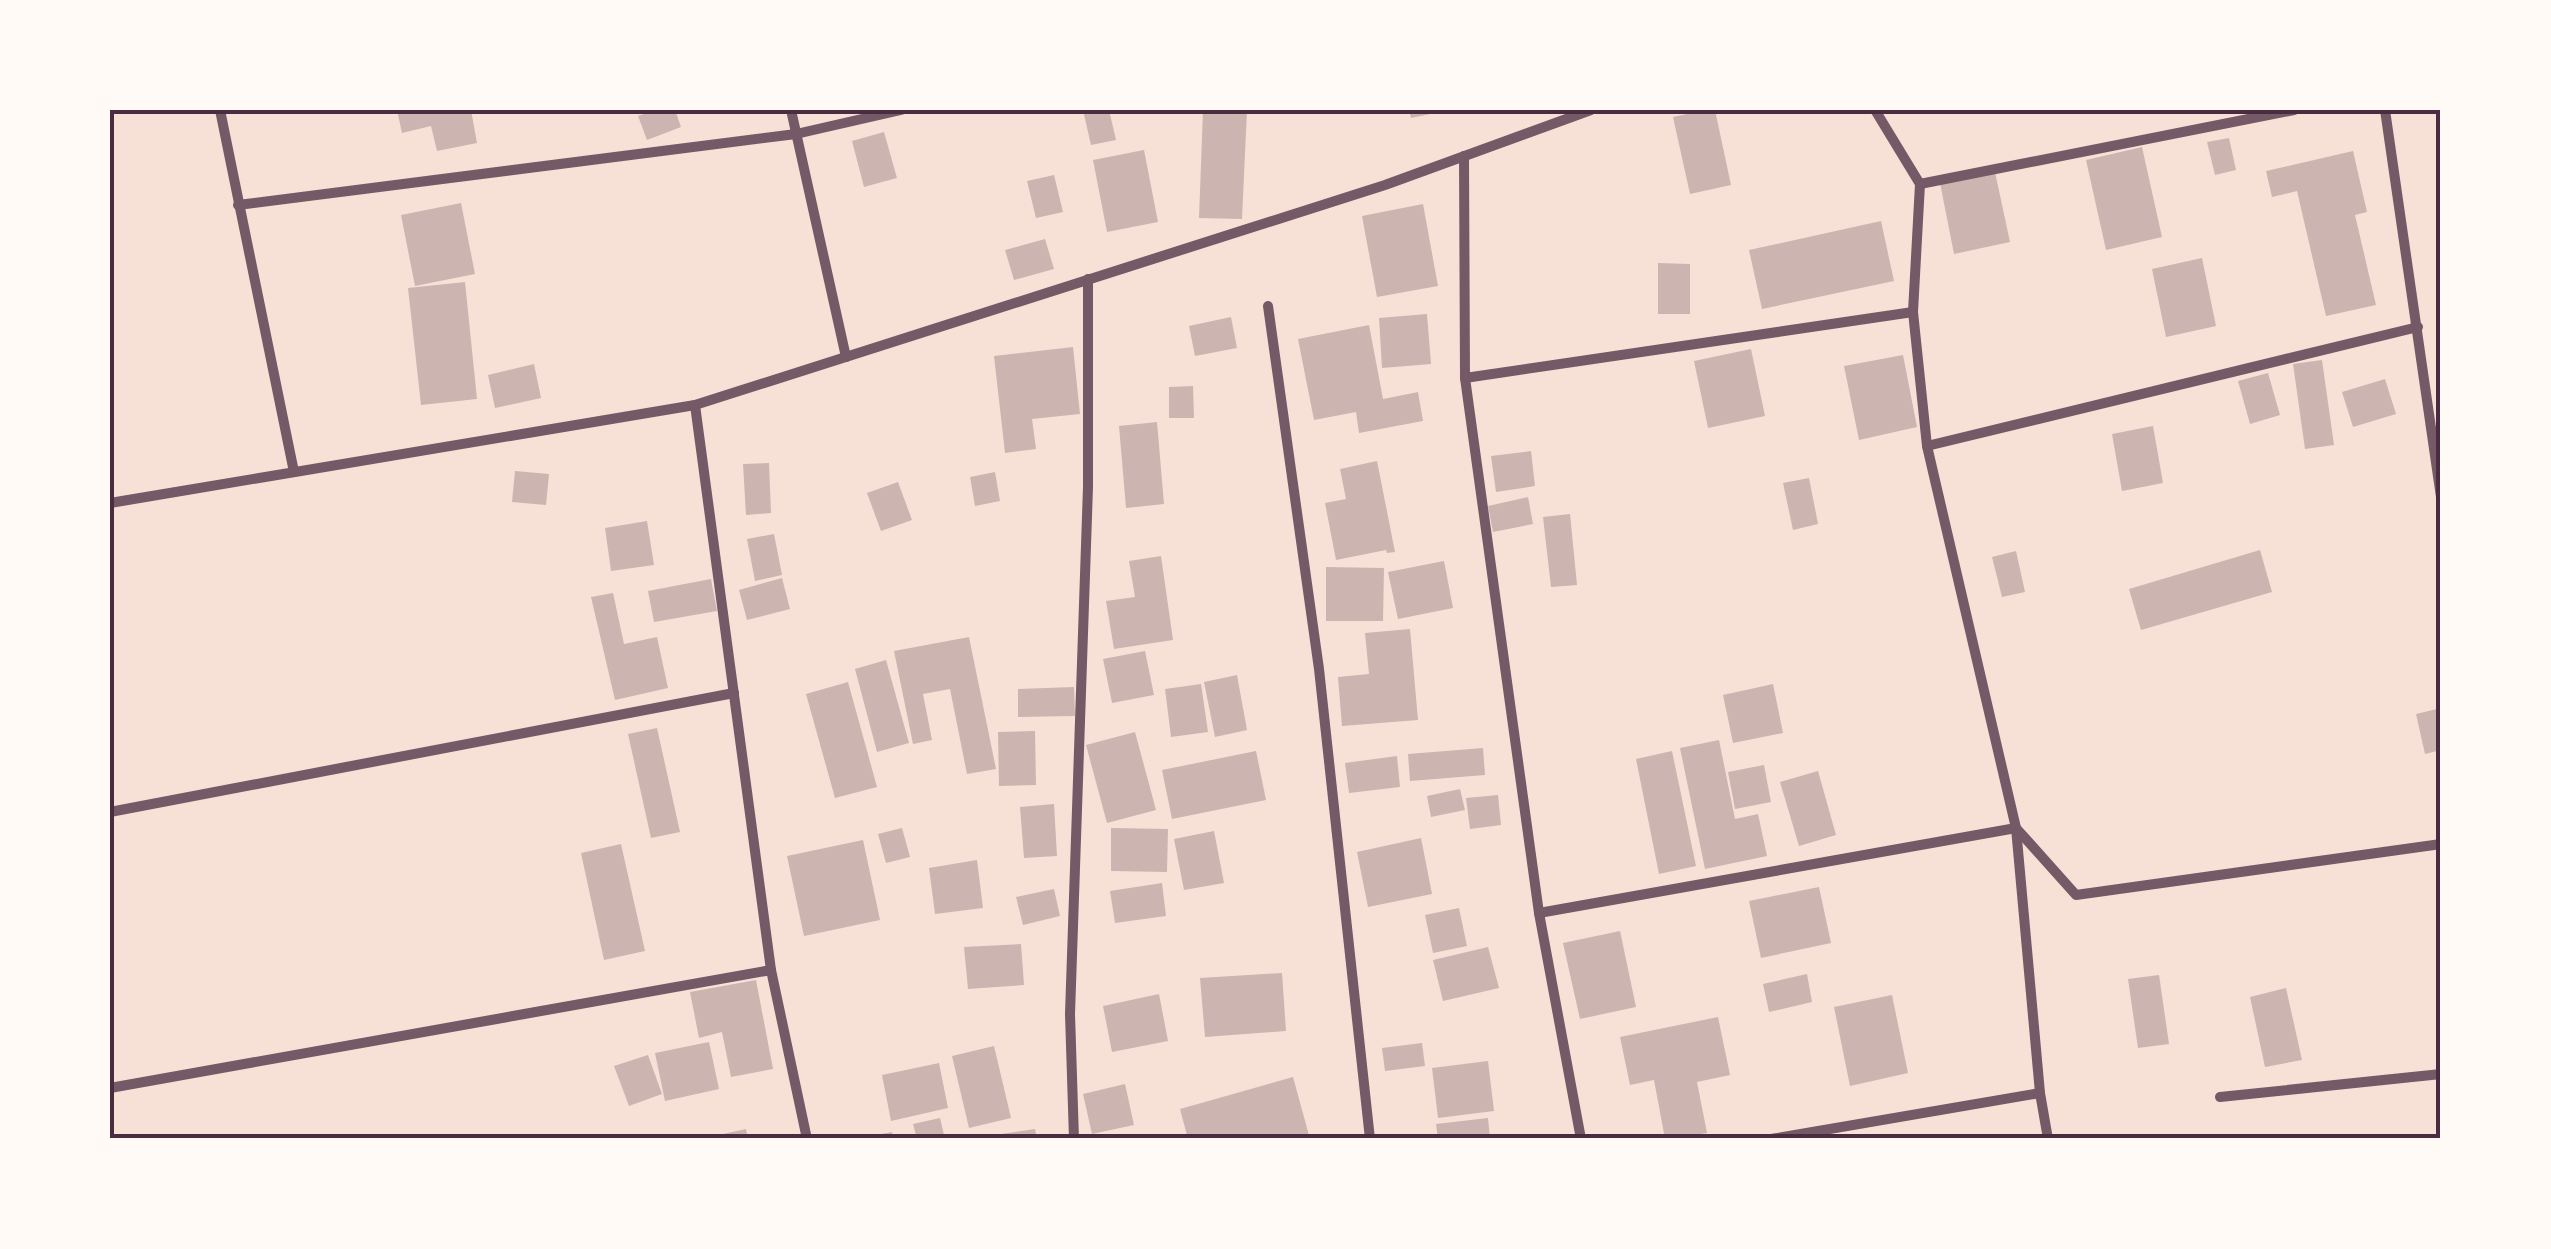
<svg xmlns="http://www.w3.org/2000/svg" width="2551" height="1249" font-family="Literata,serif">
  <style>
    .building { fill: #ccb4b1 }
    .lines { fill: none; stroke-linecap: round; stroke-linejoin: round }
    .minor { stroke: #755966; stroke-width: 10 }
    .neatline { fill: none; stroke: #4a2c40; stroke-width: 4 }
  </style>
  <rect width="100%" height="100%" fill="#f7e1d7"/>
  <g class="building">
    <path d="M 397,110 L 471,110 L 477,143 L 437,151 L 431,126 L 402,133 Z"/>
    <path d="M 655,110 L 675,110 L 681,127 L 647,140 L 638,116 Z"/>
    <path d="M 1083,110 L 1109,110 L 1116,140 L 1091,145 Z"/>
    <path d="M 1203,110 L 1247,110 L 1242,219 L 1199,218 Z"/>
    <path d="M 1409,110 L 1440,110 L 1440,112 L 1411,118 Z"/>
    <path d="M 1706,110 L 1715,110 L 1731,185 L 1690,194 L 1673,117 Z"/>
    <path d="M 884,132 L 897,178 L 864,187 L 852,141 Z"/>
    <path d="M 2229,138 L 2236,170 L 2215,175 L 2207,142 Z"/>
    <path d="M 2142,147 L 2162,237 L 2106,250 L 2086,160 Z"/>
    <path d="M 1144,150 L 1158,222 L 1107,232 L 1093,160 Z"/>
    <path d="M 2353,151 L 2367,212 L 2355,215 L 2376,305 L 2326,316 L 2297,191 L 2272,197 L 2266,171 Z"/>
    <path d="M 1995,172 L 2010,242 L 1954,254 L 1940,183 Z"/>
    <path d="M 1054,175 L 1063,212 L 1036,218 L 1027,181 Z"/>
    <path d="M 461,203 L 475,274 L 415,286 L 401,215 Z"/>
    <path d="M 1423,204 L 1438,286 L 1377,297 L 1362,216 Z"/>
    <path d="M 1881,221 L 1894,281 L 1762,309 L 1749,250 Z"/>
    <path d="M 1045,239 L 1054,269 L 1014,280 L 1005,250 Z"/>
    <path d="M 2202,258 L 2216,326 L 2166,337 L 2152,269 Z"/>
    <path d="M 1658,263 L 1690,264 L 1690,314 L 1658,314 Z"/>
    <path d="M 465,282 L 477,399 L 421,405 L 408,288 Z"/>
    <path d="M 1427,314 L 1431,364 L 1382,368 L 1379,318 Z"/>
    <path d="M 1231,317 L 1237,348 L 1195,356 L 1189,326 Z"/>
    <path d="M 1369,325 L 1383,399 L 1418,392 L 1423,421 L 1359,433 L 1356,412 L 1314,420 L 1298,339 Z"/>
    <path d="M 1073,347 L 1080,414 L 1032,419 L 1036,449 L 1005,453 L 994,356 Z"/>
    <path d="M 1751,349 L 1765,416 L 1708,428 L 1694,361 Z"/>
    <path d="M 1903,355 L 1917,427 L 1859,440 L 1844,366 Z"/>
    <path d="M 2322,360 L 2334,445 L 2305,449 L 2293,364 Z"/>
    <path d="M 534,364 L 541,398 L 495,408 L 488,375 Z"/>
    <path d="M 2268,373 L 2280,415 L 2250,424 L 2238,381 Z"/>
    <path d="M 2385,379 L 2396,414 L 2353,427 L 2342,392 Z"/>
    <path d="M 1193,386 L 1194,418 L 1169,418 L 1169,387 Z"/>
    <path d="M 1157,422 L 1164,504 L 1126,508 L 1119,426 Z"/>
    <path d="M 2153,426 L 2163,483 L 2122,491 L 2112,434 Z"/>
    <path d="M 1531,451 L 1535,486 L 1496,492 L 1491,456 Z"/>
    <path d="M 1377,461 L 1395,552 L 1387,553 L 1386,550 L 1336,560 L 1325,503 L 1346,499 L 1340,469 Z"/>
    <path d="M 769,463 L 771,513 L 746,515 L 743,464 Z"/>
    <path d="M 515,471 L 549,474 L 546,505 L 512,502 Z"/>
    <path d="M 995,472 L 1000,501 L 975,506 L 970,477 Z"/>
    <path d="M 1809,478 L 1818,524 L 1793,530 L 1783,483 Z"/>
    <path d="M 898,482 L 912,520 L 881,531 L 867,493 Z"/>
    <path d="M 1528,497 L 1533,524 L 1493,532 L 1488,506 Z"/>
    <path d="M 1570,514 L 1577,585 L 1551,587 L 1543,517 Z"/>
    <path d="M 647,521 L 654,565 L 611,571 L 605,528 Z"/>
    <path d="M 774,534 L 782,575 L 755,581 L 747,539 Z"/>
    <path d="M 2260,550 L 2272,592 L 2141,630 L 2129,589 Z"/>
    <path d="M 2016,551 L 2025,592 L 2002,597 L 1992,557 Z"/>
    <path d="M 1161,556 L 1173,640 L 1114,649 L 1106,601 L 1135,597 L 1129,561 Z"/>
    <path d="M 1444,561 L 1453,608 L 1398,619 L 1388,572 Z"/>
    <path d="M 1326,567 L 1384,568 L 1383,621 L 1326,621 Z"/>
    <path d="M 782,578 L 790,609 L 747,620 L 739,590 Z"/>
    <path d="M 711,579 L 717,611 L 654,622 L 648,591 Z"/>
    <path d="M 613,593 L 624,644 L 657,637 L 668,688 L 615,700 L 591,597 Z"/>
    <path d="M 1410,629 L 1418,720 L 1342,726 L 1338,677 L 1369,674 L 1365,633 Z"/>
    <path d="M 969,637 L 996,769 L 967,774 L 950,689 L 923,694 L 932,740 L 913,744 L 894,651 Z"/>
    <path d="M 1145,651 L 1154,695 L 1112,703 L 1103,659 Z"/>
    <path d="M 886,660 L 909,743 L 877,752 L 855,669 Z"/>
    <path d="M 1237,675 L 1247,730 L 1215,737 L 1204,682 Z"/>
    <path d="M 848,682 L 877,787 L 835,798 L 806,694 Z"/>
    <path d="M 1201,684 L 1208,732 L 1171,737 L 1165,689 Z"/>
    <path d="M 1773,684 L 1783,733 L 1733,743 L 1723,695 Z"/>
    <path d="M 1074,687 L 1075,716 L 1018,717 L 1018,689 Z"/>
    <path d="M 2441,708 L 2441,750 L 2425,754 L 2416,714 Z"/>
    <path d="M 657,728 L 680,832 L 651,838 L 628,734 Z"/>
    <path d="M 1035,731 L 1036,785 L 999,786 L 998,732 Z"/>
    <path d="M 1135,732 L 1156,810 L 1107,823 L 1086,745 Z"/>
    <path d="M 1719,740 L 1735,819 L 1758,814 L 1767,856 L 1705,869 L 1680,748 Z"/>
    <path d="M 1483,748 L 1485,775 L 1410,781 L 1408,754 Z"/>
    <path d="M 1256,751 L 1266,800 L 1172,819 L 1162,770 Z"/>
    <path d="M 1672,751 L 1696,866 L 1659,874 L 1636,759 Z"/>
    <path d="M 1397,756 L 1400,787 L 1349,793 L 1345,763 Z"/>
    <path d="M 1764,765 L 1771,802 L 1735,809 L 1728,772 Z"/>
    <path d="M 1818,771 L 1836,835 L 1799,846 L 1780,782 Z"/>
    <path d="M 1460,789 L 1465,810 L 1431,817 L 1427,796 Z"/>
    <path d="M 1498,795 L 1501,825 L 1470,829 L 1466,798 Z"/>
    <path d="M 1054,804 L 1057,856 L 1024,858 L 1020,807 Z"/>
    <path d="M 902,828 L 910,857 L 886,863 L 878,834 Z"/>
    <path d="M 1111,828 L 1168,829 L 1167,872 L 1111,871 Z"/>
    <path d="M 1214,831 L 1224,883 L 1184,890 L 1174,839 Z"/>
    <path d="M 1421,838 L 1432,894 L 1368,907 L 1357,852 Z"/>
    <path d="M 863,840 L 880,920 L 804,936 L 787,856 Z"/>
    <path d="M 621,844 L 645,951 L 604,960 L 581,853 Z"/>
    <path d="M 977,860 L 983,908 L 935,914 L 929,868 Z"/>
    <path d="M 1162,883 L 1166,916 L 1115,923 L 1110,891 Z"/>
    <path d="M 1819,887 L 1831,943 L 1761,958 L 1749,901 Z"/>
    <path d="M 1054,889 L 1060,916 L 1023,925 L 1016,897 Z"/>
    <path d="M 1459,908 L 1467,946 L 1433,953 L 1425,915 Z"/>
    <path d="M 1620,931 L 1636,1007 L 1580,1019 L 1563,943 Z"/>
    <path d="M 1021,944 L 1024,985 L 968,989 L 964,947 Z"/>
    <path d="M 1488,947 L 1499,988 L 1443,1001 L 1433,960 Z"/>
    <path d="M 1282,973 L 1286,1031 L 1205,1037 L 1200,978 Z"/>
    <path d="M 1807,974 L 1812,1002 L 1769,1012 L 1763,984 Z"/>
    <path d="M 2159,975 L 2169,1044 L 2138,1048 L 2128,979 Z"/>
    <path d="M 756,980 L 773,1069 L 731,1077 L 722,1032 L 699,1038 L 690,992 Z"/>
    <path d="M 2286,988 L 2302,1060 L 2265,1067 L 2250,997 Z"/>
    <path d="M 1159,994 L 1168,1041 L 1112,1052 L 1103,1006 Z"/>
    <path d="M 1892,995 L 1908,1073 L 1850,1086 L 1834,1007 Z"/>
    <path d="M 1718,1017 L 1730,1075 L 1697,1082 L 1707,1133 L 1665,1139 L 1654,1080 L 1630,1085 L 1620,1037 Z"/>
    <path d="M 709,1042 L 719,1089 L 665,1101 L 655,1053 Z"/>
    <path d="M 1422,1043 L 1425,1066 L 1385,1071 L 1382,1048 Z"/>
    <path d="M 994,1046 L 1011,1118 L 969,1128 L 952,1056 Z"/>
    <path d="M 648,1055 L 662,1094 L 629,1106 L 614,1066 Z"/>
    <path d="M 1488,1061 L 1494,1111 L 1438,1118 L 1432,1068 Z"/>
    <path d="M 939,1063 L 948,1108 L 891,1121 L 882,1075 Z"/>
    <path d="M 1293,1077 L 1310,1139 L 1188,1139 L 1180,1109 Z"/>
    <path d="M 1125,1084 L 1134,1125 L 1092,1134 L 1083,1094 Z"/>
    <path d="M 940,1118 L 945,1139 L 917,1139 L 913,1124 Z"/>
    <path d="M 1488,1118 L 1490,1139 L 1438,1139 L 1436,1124 Z"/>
    <path d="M 746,1129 L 748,1139 L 710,1139 L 709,1137 Z"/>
    <path d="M 1035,1129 L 1037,1139 L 1001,1139 L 1001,1134 Z"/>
    <path d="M 892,1132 L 893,1139 L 865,1139 L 865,1137 Z"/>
  </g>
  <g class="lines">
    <g class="minor">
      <path d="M 220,110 L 294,472"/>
      <path d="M 791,110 L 846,357"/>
      <path d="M 1875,110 L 1920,184 L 2294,110"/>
      <path d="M 2385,110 L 2441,497"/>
      <path d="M 1464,156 L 1465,378 L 1539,913 L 1581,1139"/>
      <path d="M 1920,184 L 1913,312 L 1927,446 L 2016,828 L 2040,1093 L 2048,1139"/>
      <path d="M 238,205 L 796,134 L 901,110"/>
      <path d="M 1268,306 L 1319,669 L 1370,1139"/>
      <path d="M 1465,378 L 1913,312"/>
      <path d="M 1927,446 L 2418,327"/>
      <path d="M 110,503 L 695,405"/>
      <path d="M 110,812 L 734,693"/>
      <path d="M 1539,913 L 2016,828 L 2076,895 L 2441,844"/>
      <path d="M 771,970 L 807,1139"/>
      <path d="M 110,1088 L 771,970 L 695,405 L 1385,185 L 1591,110"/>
      <path d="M 2220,1097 L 2441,1074"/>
      <path d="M 1074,1139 L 1070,1014 L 1088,487 L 1088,279"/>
      <path d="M 1771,1139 L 2040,1093"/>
    </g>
  </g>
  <rect width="2551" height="1249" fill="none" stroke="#fffaf5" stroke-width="225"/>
  <rect x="112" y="112" width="2326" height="1024" class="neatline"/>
</svg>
